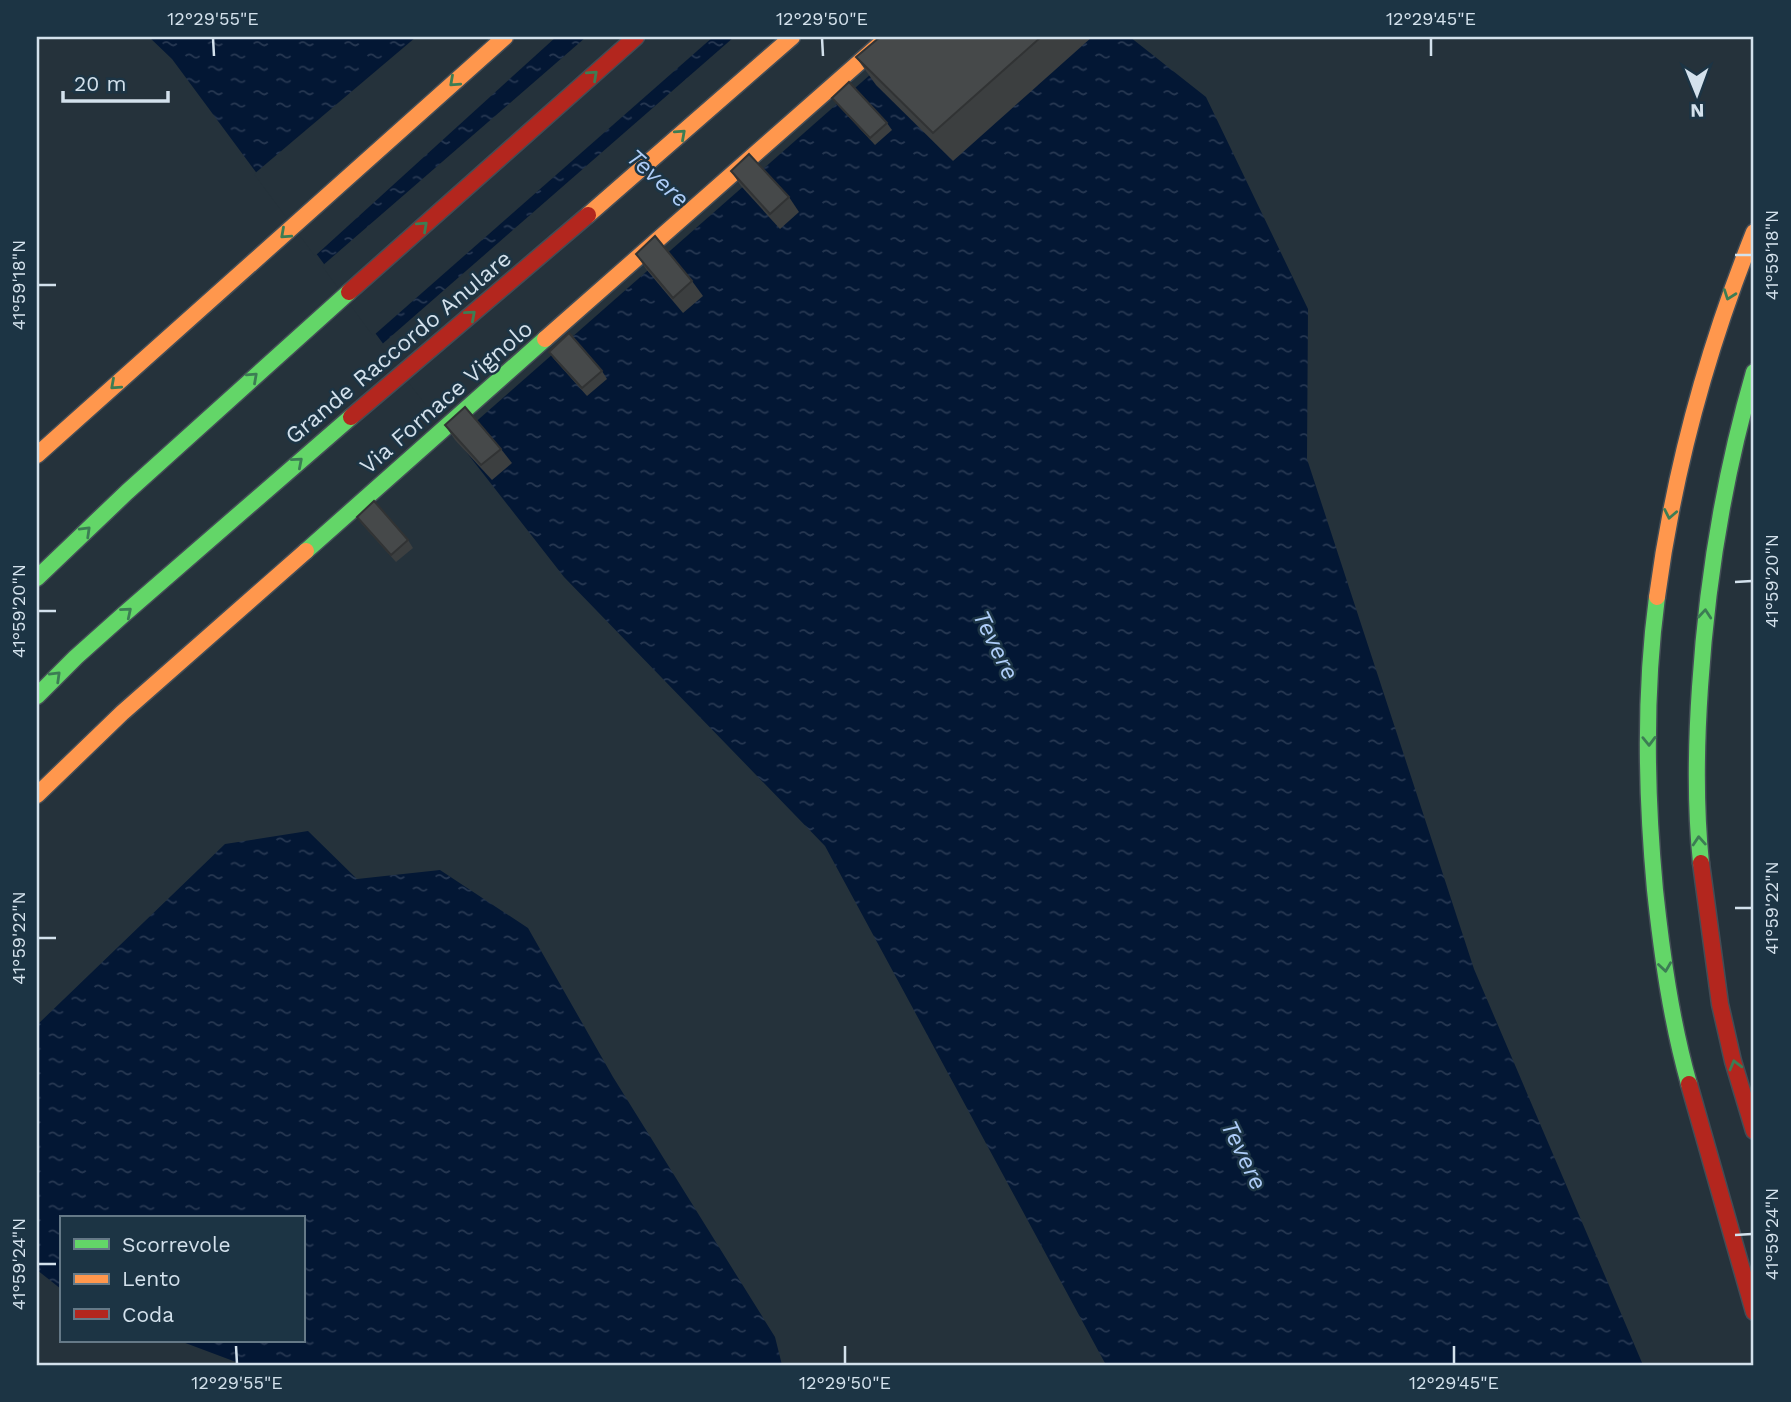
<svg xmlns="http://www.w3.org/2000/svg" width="1791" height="1402" font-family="'Work Sans',sans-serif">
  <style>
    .water { fill: url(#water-ripples) }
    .pier { fill: #25323b }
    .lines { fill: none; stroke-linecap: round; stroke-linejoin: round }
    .fast-casing { stroke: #434d56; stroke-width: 19 }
    .slow-casing { stroke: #434d56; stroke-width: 19 }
    .jam-casing { stroke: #434d56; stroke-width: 19 }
    .fast { stroke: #63d668; stroke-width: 16 }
    .slow { stroke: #ff974d; stroke-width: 16 }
    .jam { stroke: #b3261e; stroke-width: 16 }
    .wall { fill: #3c3f40 }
    .building { fill: #46494a; stroke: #313334; stroke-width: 2 }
    .oneway { stroke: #3c7d54 }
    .ticks { fill: none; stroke: #d3e1ec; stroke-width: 2.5 }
    .labels { text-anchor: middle; stroke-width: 5; stroke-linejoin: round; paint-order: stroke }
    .street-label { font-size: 23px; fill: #d3e1ec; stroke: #1c3444 }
    .water-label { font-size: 24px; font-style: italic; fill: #adccf7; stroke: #1c3444 }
    .neatline { fill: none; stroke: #d3e1ec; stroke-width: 2.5 }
    .ticks-label { font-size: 18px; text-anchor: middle; fill: #d3e1ec }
  </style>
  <defs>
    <pattern id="water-ripples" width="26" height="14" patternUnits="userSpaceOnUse" patternTransform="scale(1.75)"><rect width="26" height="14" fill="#031734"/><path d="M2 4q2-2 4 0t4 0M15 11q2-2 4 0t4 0" fill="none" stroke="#273852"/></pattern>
  </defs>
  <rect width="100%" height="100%" fill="#25323b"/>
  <g class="water">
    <path d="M 149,37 L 1130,37 L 1206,97 L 1308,309 L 1307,459 L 1474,969 L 1643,1365 L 1106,1365 L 825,846 L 564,577 L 410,380 L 172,59 Z"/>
    <path d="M 308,831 L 357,879 L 440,870 L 528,928 L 613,1077 L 775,1337 L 782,1365 L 244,1365 L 180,1341 L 303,1341 L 303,1218 L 61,1218 L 61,1289 L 37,1270 L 37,1025 L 225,844 Z"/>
  </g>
  <g class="pier">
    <path d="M 416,37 L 556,37 L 315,256 L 254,174 Z"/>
    <path d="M 586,37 L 713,37 L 373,336 L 322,266 Z"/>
    <path d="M 734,37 L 913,37 L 454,441 L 380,346 Z"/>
  </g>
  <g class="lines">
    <g class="fast-casing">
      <g id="fast">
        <path d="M 306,551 L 545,339"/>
        <path d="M 37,578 L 127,492 L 349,292"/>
        <path d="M 1657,597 C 1644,694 1646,793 1655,890 C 1662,955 1671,1020 1689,1084"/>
        <path d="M 37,696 L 76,657 L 123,615 L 351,417"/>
        <path d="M 1701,863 C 1695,805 1696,746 1700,687 C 1707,580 1724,475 1754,372"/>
      </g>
    </g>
    <g class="slow-casing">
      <g id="slow">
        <path d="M 588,215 L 792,37"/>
        <path d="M 545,339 L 888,37"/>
        <path d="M 37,455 L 505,37"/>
        <path d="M 1657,597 C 1674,469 1706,352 1754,232"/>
        <path d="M 37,795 L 122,713 L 306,551"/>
      </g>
    </g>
    <g class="jam-casing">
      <g id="jam">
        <path d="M 349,292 L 636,37"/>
        <path d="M 351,417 L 588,215"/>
        <path d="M 1701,863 L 1720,1004 L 1733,1061 L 1754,1131"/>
        <path d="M 1689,1084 L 1754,1312"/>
      </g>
    </g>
    <use href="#fast" class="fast"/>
    <use href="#slow" class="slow"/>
    <use href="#jam" class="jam"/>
  </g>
  <g class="wall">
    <path d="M 880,37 L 1092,37 L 953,161 L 876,85 L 856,57 Z"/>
    <path d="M 832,98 L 887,123 L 892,130 L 875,145 L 838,105 Z"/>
    <path d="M 731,171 L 789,197 L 799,212 L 780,229 L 741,186 Z"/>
    <path d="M 636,254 L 692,281 L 703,296 L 683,313 L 646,269 Z"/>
    <path d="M 549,352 L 602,371 L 607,379 L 587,396 L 554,359 Z"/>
    <path d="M 445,425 L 501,449 L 512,463 L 492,480 L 455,440 Z"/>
    <path d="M 357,517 L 408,540 L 413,548 L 396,562 L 362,524 Z"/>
  </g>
  <g class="building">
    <path d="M 880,37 L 1041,37 L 933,133 L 856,57 Z"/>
    <path d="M 849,82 L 887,123 L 870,138 L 832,98 Z"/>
    <path d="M 749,154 L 789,197 L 770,214 L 731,171 Z"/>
    <path d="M 655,236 L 692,281 L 673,298 L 636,254 Z"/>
    <path d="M 569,333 L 602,371 L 582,388 L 549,352 Z"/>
    <path d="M 465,407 L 501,449 L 481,465 L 445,425 Z"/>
    <path d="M 374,501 L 408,540 L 391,555 L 357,517 Z"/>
  </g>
  <defs><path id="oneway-chevron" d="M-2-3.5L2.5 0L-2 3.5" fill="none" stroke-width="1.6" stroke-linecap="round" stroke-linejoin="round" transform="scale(1.75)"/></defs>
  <g class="oneway">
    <use href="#oneway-chevron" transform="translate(593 75) rotate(-42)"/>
    <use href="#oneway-chevron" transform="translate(454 82) rotate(138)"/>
    <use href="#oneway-chevron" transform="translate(681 134) rotate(-42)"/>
    <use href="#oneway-chevron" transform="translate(423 226) rotate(-42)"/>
    <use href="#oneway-chevron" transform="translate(285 234) rotate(138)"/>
    <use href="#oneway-chevron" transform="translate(1729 295) rotate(110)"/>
    <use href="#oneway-chevron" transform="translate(471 315) rotate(-41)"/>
    <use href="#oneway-chevron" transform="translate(253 377) rotate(-42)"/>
    <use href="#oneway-chevron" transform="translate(115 385) rotate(138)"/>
    <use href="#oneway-chevron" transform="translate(298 462) rotate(-41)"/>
    <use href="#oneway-chevron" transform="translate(1670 514) rotate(101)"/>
    <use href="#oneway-chevron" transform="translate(86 531) rotate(-44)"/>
    <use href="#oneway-chevron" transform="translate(127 612) rotate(-40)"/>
    <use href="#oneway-chevron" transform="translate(1705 614) rotate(-85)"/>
    <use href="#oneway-chevron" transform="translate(56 676) rotate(-44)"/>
    <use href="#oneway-chevron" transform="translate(1649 741) rotate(89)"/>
    <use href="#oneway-chevron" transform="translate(1699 841) rotate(-94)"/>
    <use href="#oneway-chevron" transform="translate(1665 967) rotate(82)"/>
    <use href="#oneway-chevron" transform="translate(1735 1065) rotate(-105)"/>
  </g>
  <path class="ticks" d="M 213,38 L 214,56M 822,38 L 823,56M 1431,38 L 1431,56M 1735,255 L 1752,255M 38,285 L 56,285M 1735,582 L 1752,581M 38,611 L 56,611M 1735,908 L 1752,908M 38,938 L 56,938M 1735,1235 L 1752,1234M 38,1264 L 56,1264M 236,1346 L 237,1364M 845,1346 L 845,1364M 1454,1346 L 1454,1364"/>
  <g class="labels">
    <g class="street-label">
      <text transform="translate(398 347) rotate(-40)" y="8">Grande Raccordo Anulare</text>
      <text transform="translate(446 397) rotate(-41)" y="8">Via Fornace Vignolo</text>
    </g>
    <g class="water-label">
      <text transform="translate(658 178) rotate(42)" y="8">Tevere</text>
      <text transform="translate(996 645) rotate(64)" y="8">Tevere</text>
      <text transform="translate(1244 1155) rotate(64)" y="8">Tevere</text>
    </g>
  </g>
  <rect width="1791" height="1402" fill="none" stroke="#1c3444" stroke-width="77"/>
  <rect x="60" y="1216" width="245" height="126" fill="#1c3444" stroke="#657987" stroke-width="2"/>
  <rect x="74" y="1239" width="35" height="10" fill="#63d668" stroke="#657987" stroke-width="2"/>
  <text x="122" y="1252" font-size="21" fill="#d3e1ec">Scorrevole</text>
  <rect x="74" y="1274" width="35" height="10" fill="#ff974d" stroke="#657987" stroke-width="2"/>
  <text x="122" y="1286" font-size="21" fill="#d3e1ec">Lento</text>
  <rect x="74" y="1309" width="35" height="10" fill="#b3261e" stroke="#657987" stroke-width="2"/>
  <text x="122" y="1322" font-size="21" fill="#d3e1ec">Coda</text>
  <g transform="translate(1697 94) rotate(179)" stroke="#1c3444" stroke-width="5" paint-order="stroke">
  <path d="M0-5L12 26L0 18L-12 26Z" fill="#d3e1ec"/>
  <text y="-10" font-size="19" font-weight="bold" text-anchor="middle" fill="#d3e1ec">N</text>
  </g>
  <path d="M63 91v10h105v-10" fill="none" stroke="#d3e1ec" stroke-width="3.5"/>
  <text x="74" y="91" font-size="21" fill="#d3e1ec" stroke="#1c3444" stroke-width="5" paint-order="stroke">20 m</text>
  <rect x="38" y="38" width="1714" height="1326" class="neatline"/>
  <g class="ticks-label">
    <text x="213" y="25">12°29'55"E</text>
    <text x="822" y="25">12°29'50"E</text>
    <text x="1431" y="25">12°29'45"E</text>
    <text transform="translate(1772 255) rotate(-90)" y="6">41°59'18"N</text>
    <text transform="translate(19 285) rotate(-90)" y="6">41°59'18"N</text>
    <text transform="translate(1772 581) rotate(-90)" y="6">41°59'20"N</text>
    <text transform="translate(19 611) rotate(-90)" y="6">41°59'20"N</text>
    <text transform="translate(1772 908) rotate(-90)" y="6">41°59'22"N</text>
    <text transform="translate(19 938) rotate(-90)" y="6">41°59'22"N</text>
    <text transform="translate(1772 1234) rotate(-90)" y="6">41°59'24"N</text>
    <text transform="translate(19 1264) rotate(-90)" y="6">41°59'24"N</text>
    <text x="237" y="1389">12°29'55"E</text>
    <text x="845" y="1389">12°29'50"E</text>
    <text x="1454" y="1389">12°29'45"E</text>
  </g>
</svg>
